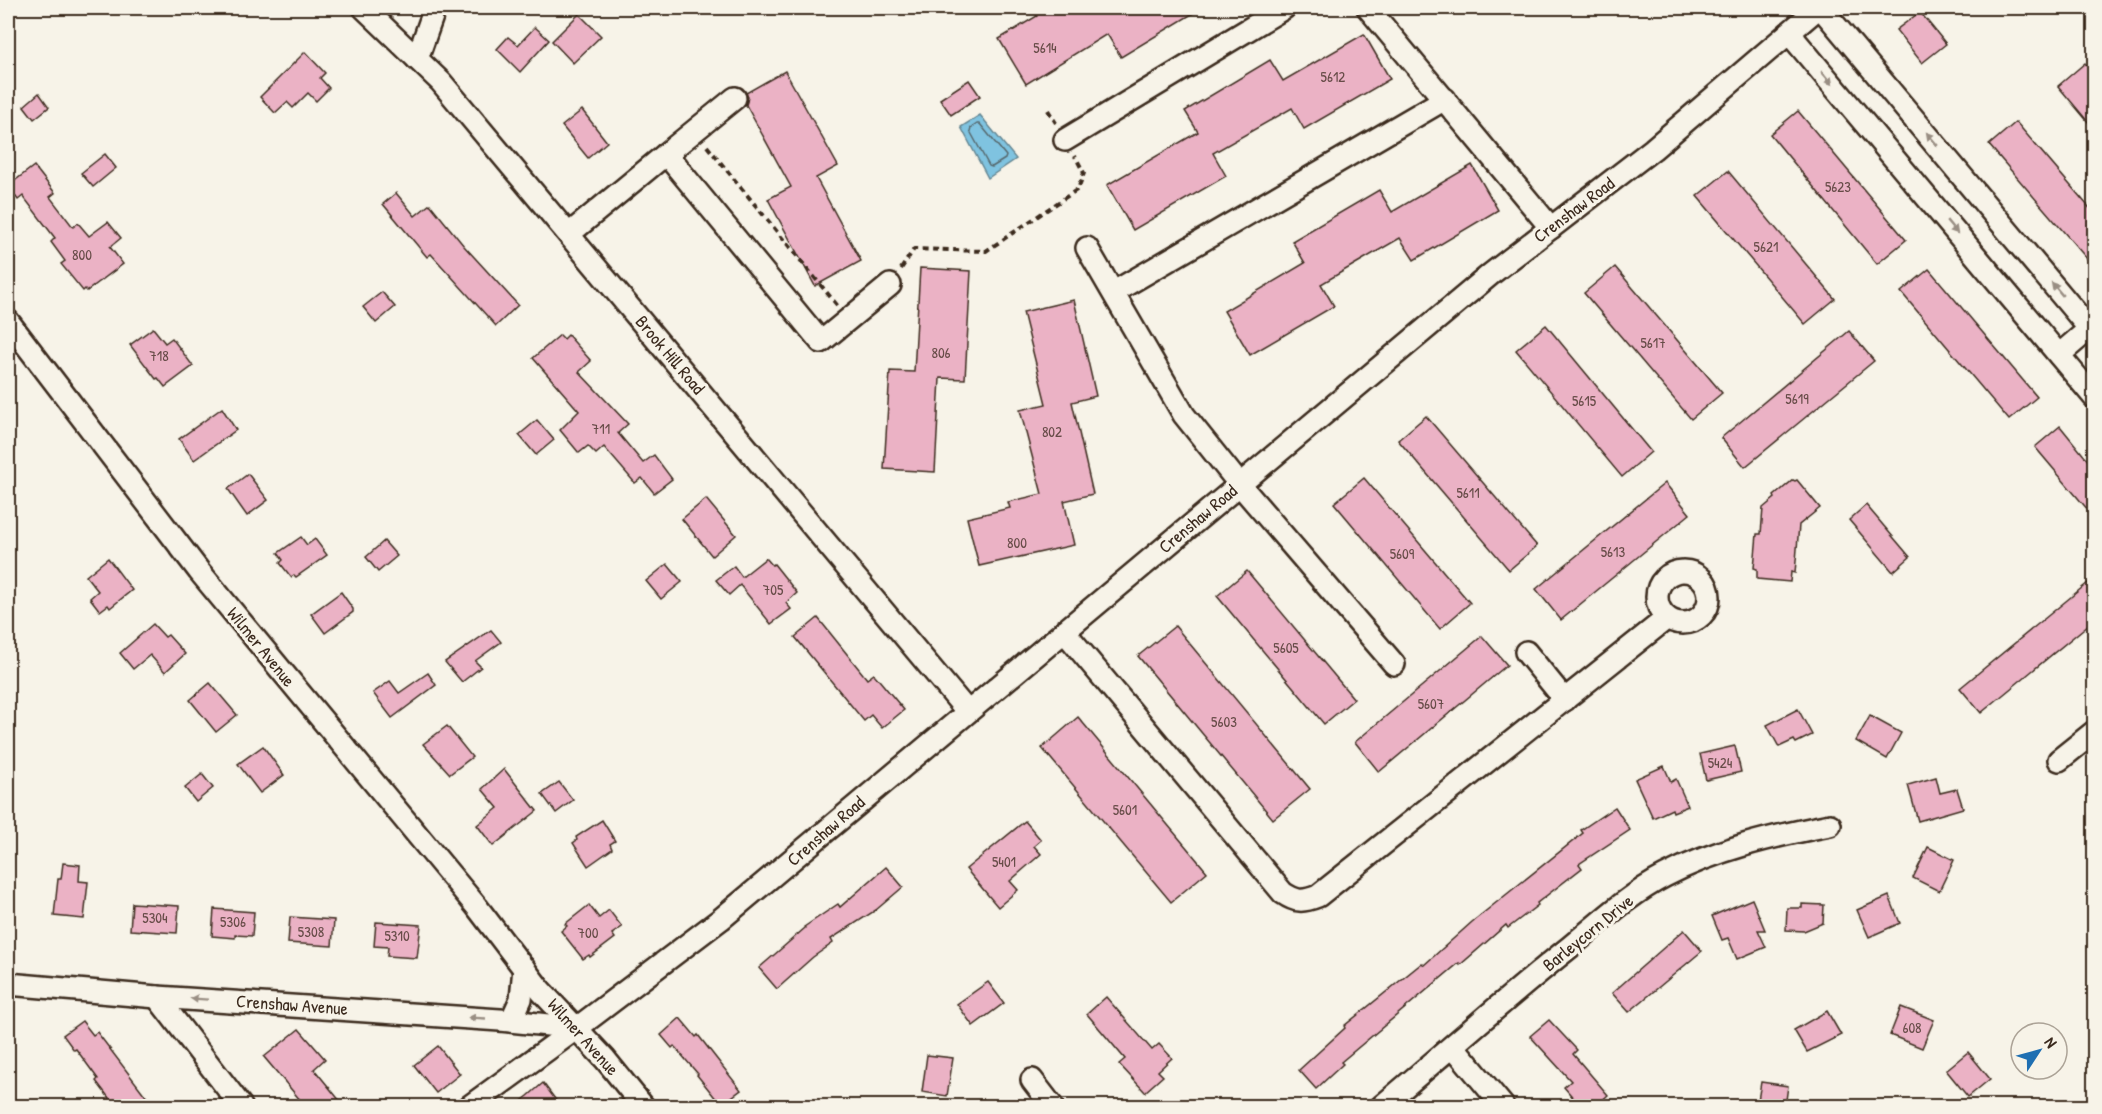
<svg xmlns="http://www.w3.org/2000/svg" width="2102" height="1114" font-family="'Patrick Hand',sans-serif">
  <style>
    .water { fill: #7fc3e0; stroke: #648692; stroke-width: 1.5 }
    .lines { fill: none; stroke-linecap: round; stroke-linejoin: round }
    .shore { stroke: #56676c; stroke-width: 1.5 }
    .building { fill: #ebb2c5; stroke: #3b2a1e; stroke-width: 1.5 }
    .minor-casing { stroke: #3b2a1e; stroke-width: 26 }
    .path { stroke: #3b2a1e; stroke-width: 4; stroke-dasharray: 6 4.5; stroke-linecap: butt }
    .minor { stroke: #f7f3e8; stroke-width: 21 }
    .oneway { fill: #998e83 }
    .labels { text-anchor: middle; stroke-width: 6; stroke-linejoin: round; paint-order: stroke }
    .number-label { font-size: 15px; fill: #674c48 }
    .street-label { font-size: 18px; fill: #3b2a1e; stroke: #f7f3e8 }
  </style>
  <rect width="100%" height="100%" fill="#f7f3e8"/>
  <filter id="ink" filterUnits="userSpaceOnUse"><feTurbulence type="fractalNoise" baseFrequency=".0167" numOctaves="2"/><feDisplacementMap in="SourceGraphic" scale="12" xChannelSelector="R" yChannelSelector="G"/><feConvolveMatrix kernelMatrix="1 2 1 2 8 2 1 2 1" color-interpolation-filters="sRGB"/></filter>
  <g filter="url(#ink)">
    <path class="water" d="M 980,115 L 1016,159 L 988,178 L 961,127 Z"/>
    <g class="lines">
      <path class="shore" d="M 977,124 L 980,124 L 1006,156 L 1005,159 L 992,167 L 989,166 L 970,131 L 971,128 Z"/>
    </g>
    <g class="building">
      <path d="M 1032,8 L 1202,8 L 1121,57 L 1107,34 L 1026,84 L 999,39 L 1037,16 Z"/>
      <path d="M 1920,12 L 1946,44 L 1922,63 L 1896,30 Z"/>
      <path d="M 579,14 L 601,36 L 573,63 L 552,41 Z"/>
      <path d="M 535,27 L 549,40 L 520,72 L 497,49 L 508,37 L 518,45 Z"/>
      <path d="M 1364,34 L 1390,79 L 1304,129 L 1292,108 L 1213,153 L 1226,176 L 1133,230 L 1107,185 L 1198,132 L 1185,111 L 1270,60 L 1283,81 Z"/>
      <path d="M 305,52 L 325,73 L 320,78 L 329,88 L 316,101 L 308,93 L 293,108 L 287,102 L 275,113 L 260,97 Z"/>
      <path d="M 2085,63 L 2094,74 L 2094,129 L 2058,86 Z"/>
      <path d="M 785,71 L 838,166 L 816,178 L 861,261 L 815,286 L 768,199 L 791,187 L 746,105 L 748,97 L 746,93 Z"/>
      <path d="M 969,80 L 980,96 L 951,115 L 940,99 Z"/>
      <path d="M 39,93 L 49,107 L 34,119 L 24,106 Z"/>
      <path d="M 582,110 L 607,142 L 588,158 L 562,126 Z"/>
      <path d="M 1798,111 L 1906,240 L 1877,264 L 1770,134 Z"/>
      <path d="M 2016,122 L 2094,213 L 2094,267 L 1989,145 Z"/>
      <path d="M 105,154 L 116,168 L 93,187 L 81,173 Z"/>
      <path d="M 1472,165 L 1498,210 L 1414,260 L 1400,238 L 1357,263 L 1321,284 L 1334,306 L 1250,355 L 1224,311 L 1305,263 L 1292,241 L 1379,190 L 1392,212 Z"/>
      <path d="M 34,166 L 55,193 L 50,197 L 73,227 L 78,223 L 89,236 L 108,222 L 121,238 L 110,247 L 123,264 L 87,291 L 85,289 L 83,291 L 61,264 L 65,261 L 51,242 L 55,238 L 23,196 L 18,200 L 8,186 Z"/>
      <path d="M 1728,171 L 1835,299 L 1805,324 L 1697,196 Z"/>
      <path d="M 396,193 L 415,216 L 430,204 L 464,246 L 518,305 L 496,326 L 431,254 L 427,257 L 383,204 Z"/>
      <path d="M 1615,267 L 1722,393 L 1691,419 L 1584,293 Z"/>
      <path d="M 920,268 L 971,271 L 965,379 L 940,378 L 935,472 L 884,469 L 890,371 L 914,372 Z"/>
      <path d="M 1929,269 L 2037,397 L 2009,420 L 1901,292 Z"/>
      <path d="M 382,292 L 395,307 L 376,323 L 363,307 Z"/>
      <path d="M 1074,300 L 1096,396 L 1072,402 L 1093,494 L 1064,501 L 1074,545 L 979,566 L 967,518 L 1010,508 L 1008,502 L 1042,494 L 1020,410 L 1046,404 L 1023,312 Z"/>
      <path d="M 1546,325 L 1651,452 L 1622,477 L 1516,350 Z"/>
      <path d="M 153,328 L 165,343 L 172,338 L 193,366 L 165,387 L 158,378 L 156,379 L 130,345 Z"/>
      <path d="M 1849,331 L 1874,361 L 1745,467 L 1721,438 Z"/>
      <path d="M 560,335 L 564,339 L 568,335 L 591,361 L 579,372 L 628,424 L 618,433 L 643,463 L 654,455 L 672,479 L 654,493 L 642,478 L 635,483 L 604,447 L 596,454 L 588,446 L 579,453 L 560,430 L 579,411 L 533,358 Z"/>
      <path d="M 222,408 L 236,430 L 194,460 L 179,439 Z"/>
      <path d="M 1426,416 L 1537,546 L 1509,570 L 1398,440 Z"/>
      <path d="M 537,420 L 554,440 L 536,455 L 519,435 Z"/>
      <path d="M 2060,426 L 2094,468 L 2094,517 L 2035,447 Z"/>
      <path d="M 248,474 L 268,500 L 247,516 L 228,489 Z"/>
      <path d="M 1364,478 L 1470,603 L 1440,629 L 1334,503 Z"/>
      <path d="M 1793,480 L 1795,481 L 1797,480 L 1820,508 L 1799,525 L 1795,573 L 1791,572 L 1790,582 L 1757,579 L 1757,569 L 1754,568 L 1757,534 L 1761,534 L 1763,508 L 1775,498 L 1774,496 Z"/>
      <path d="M 1665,483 L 1690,514 L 1561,620 L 1536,589 Z"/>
      <path d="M 706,499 L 736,535 L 712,556 L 682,519 Z"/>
      <path d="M 1866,505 L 1910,557 L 1893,572 L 1849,520 Z"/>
      <path d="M 301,537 L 307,545 L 315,539 L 327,555 L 296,577 L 294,575 L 291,577 L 280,563 L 283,560 L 278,553 Z"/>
      <path d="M 384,541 L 397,556 L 378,572 L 366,557 Z"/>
      <path d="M 108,558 L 132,590 L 110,608 L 108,605 L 100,611 L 90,598 L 98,591 L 86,576 Z"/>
      <path d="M 766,558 L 772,565 L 774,564 L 797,593 L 786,603 L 791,609 L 771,624 L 740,585 L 729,595 L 716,580 L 734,566 L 742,577 Z"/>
      <path d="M 667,564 L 682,582 L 661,599 L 646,581 Z"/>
      <path d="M 1247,571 L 1354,699 L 1324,724 L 1217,596 Z"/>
      <path d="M 2094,578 L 2094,620 L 1981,713 L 1960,688 Z"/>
      <path d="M 341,592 L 353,609 L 353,612 L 325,633 L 311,614 Z"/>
      <path d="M 818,618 L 867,679 L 874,674 L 904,710 L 882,728 L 871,715 L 864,721 L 795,637 Z"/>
      <path d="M 153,624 L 165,637 L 168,635 L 185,654 L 165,672 L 150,655 L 133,669 L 120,653 Z"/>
      <path d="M 1175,626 L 1310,789 L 1273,819 L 1138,656 Z"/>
      <path d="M 491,630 L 501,642 L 475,661 L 481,667 L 462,682 L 445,662 Z"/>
      <path d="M 1482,636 L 1507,665 L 1379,772 L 1355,742 Z"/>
      <path d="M 428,673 L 436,685 L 392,718 L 373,693 L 390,681 L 399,693 Z"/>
      <path d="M 210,683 L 237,715 L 216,732 L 190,700 Z"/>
      <path d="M 1798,709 L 1812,735 L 1796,743 L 1794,740 L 1779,747 L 1767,725 Z"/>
      <path d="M 1870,716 L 1901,733 L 1887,759 L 1856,741 Z"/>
      <path d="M 1078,717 L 1207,872 L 1171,902 L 1042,748 Z"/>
      <path d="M 447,726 L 472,757 L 450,774 L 423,744 Z"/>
      <path d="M 263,746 L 284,775 L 260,793 L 238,764 Z"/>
      <path d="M 1735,746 L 1741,772 L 1706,780 L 1700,754 Z"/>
      <path d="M 1664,766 L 1671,782 L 1676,779 L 1688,806 L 1673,812 L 1672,809 L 1653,818 L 1635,779 Z"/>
      <path d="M 504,769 L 537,811 L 493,846 L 477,825 L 498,808 L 482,789 Z"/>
      <path d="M 202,774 L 213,788 L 196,802 L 185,788 Z"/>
      <path d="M 1936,777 L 1940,793 L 1957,789 L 1963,808 L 1918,821 L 1908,785 Z"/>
      <path d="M 559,782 L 573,800 L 556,813 L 542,794 Z"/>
      <path d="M 1615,807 L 1630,830 L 1579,864 L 1582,868 L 1537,903 L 1538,905 L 1508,928 L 1506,925 L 1460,965 L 1459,963 L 1341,1062 L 1343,1064 L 1316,1089 L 1299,1070 L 1345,1028 L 1344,1026 L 1422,963 L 1424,965 L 1472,922 L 1583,833 L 1581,830 Z"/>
      <path d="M 602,820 L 615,841 L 610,844 L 612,849 L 588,866 L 573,843 L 577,840 L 576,837 Z"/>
      <path d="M 1025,821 L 1041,840 L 1034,846 L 1041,854 L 1010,881 L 1018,890 L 998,907 L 966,869 Z"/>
      <path d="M 1928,847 L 1954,860 L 1939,891 L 1913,878 Z"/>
      <path d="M 63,863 L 80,865 L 79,881 L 88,882 L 84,919 L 54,916 L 58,879 L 61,879 Z"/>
      <path d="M 886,867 L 903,887 L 876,910 L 831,939 L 833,943 L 813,957 L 777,989 L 759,968 L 805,928 L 804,927 L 838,904 L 840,907 Z"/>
      <path d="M 1889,896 L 1900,923 L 1869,937 L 1857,910 Z"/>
      <path d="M 1752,899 L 1765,930 L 1758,930 L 1766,947 L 1737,959 L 1728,938 L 1722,940 L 1712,916 Z"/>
      <path d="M 132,903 L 179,906 L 177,933 L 130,930 Z"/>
      <path d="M 1802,904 L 1824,905 L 1823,923 L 1804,931 L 1786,930 L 1787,908 L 1802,908 Z"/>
      <path d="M 589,905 L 599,918 L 609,910 L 622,927 L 612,934 L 615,938 L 590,957 L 589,955 L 583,959 L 561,931 L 567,926 L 565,924 Z"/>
      <path d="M 214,909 L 254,912 L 252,936 L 235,935 L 235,938 L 212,936 Z"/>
      <path d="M 290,917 L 334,920 L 332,946 L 288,943 Z"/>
      <path d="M 376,922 L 421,925 L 417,958 L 387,956 L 388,947 L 374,946 Z"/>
      <path d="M 1684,930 L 1702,951 L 1629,1012 L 1612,993 Z"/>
      <path d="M 988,982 L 1004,1003 L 973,1026 L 957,1004 Z"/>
      <path d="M 1106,997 L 1152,1050 L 1159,1044 L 1172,1058 L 1158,1071 L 1163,1076 L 1145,1092 L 1119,1064 L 1125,1059 L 1087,1014 Z"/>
      <path d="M 1901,1007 L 1934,1020 L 1922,1048 L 1890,1035 Z"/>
      <path d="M 1827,1011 L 1841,1035 L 1807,1052 L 1794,1030 Z"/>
      <path d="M 680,1018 L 696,1037 L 698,1035 L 741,1090 L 721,1105 L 697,1075 L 698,1074 L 674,1046 L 672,1048 L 661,1035 Z"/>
      <path d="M 1549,1020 L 1577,1050 L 1573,1054 L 1608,1095 L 1595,1107 L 1581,1107 L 1564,1087 L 1571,1081 L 1530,1036 Z"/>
      <path d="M 82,1021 L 93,1035 L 97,1032 L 154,1107 L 116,1107 L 96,1081 L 98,1079 L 76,1049 L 74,1050 L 63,1035 Z"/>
      <path d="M 299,1029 L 325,1059 L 314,1069 L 345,1107 L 306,1107 L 264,1057 Z"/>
      <path d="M 438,1046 L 460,1074 L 436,1093 L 414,1065 Z"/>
      <path d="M 1968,1052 L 1990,1079 L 1968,1097 L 1946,1070 Z"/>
      <path d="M 927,1055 L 953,1058 L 947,1096 L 922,1092 Z"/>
      <path d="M 1761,1082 L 1788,1086 L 1785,1107 L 1757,1107 Z"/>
      <path d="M 543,1083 L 561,1107 L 514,1107 L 528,1096 Z"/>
    </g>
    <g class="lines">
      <g class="minor-casing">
        <g id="minor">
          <path d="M 364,8 L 441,82 L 967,711"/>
          <path d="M 1368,8 L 1551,228"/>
          <path d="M 1821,8 L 2094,334"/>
          <path d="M 1789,33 L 2094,397"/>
          <path d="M 417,59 L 435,8"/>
          <path d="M 1065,140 L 1284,8"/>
          <path d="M 666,154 L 735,98"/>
          <path d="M 569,234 L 666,154 L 821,342 L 890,285"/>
          <path d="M 1087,248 L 1184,415 L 1240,485 L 1394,664"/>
          <path d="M 1114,292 L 1445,99"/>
          <path d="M 8,321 L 199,571 L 477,907 L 541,991 L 605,1059 L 643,1106"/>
          <path d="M 2059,355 L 2094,325"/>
          <circle cx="1683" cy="597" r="26"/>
          <path d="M 1064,631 L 1283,893 C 1296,902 1303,902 1318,896 L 1667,618"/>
          <path d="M 1526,652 L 1565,700"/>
          <path d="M 2059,760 L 2094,732"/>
          <path d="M 8,984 L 157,997 L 500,1020 L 577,1028"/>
          <path d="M 157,997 L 241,1106"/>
          <path d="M 511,1021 L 521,999 L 524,968"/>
          <path d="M 1453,1046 L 1503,1106"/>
          <path d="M 1032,1080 L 1052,1106"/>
          <path d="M 470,1106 L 577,1028 L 721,919 L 1491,274 L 1653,149 L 1818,8"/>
          <path d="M 1382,1106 C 1445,1053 1506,998 1570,947 C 1600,922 1630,894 1665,876 C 1717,849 1773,836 1830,825"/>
        </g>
      </g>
      <g class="path">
        <path d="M 1048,110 L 1056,123"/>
        <path d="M 707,146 L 837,305"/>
        <path d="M 901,269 L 914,249 L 986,251 L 1078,189 L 1084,173 L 1075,156"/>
      </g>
      <use href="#minor" class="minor"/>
    </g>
    <defs><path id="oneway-solid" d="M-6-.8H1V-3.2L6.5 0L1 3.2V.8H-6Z" transform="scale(1.5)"/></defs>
    <g class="oneway">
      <use href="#oneway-solid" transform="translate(1827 78) rotate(50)"/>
      <use href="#oneway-solid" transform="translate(1932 139) rotate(-130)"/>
      <use href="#oneway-solid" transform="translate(1952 227) rotate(50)"/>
      <use href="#oneway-solid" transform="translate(2057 289) rotate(-130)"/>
      <use href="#oneway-solid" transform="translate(199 999) rotate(-176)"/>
      <use href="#oneway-solid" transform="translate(477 1018) rotate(-177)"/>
    </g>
  </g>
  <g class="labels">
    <g class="number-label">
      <text x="1045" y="53">5614</text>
      <text x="1333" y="82">5612</text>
      <text x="1838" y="192">5623</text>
      <text x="1766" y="252">5621</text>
      <text x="82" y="260">800</text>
      <text x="1653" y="348">5617</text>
      <text x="941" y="358">806</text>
      <text x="159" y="361">718</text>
      <text x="1797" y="404">5619</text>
      <text x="1584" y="406">5615</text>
      <text x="601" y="434">711</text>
      <text x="1052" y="437">802</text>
      <text x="1468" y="498">5611</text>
      <text x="1017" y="548">800</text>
      <text x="1613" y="557">5613</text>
      <text x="1402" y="559">5609</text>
      <text x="773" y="595">705</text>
      <text x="1286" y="653">5605</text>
      <text x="1431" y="709">5607</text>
      <text x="1224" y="727">5603</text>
      <text x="1720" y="768">5424</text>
      <text x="1125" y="815">5601</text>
      <text x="1004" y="867">5401</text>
      <text x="155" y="923">5304</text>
      <text x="233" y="927">5306</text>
      <text x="311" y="937">5308</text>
      <text x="588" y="938">700</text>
      <text x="397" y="941">5310</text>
      <text x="1912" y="1033">608</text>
    </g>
    <g class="street-label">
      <text transform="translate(1574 210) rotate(-37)" y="6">Crenshaw Road</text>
      <text transform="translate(670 355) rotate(50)" y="6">Brook Hill Road</text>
      <text transform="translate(1198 519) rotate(-40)" y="6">Crenshaw Road</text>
      <text transform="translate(261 647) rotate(51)" y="6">Wilmer Avenue</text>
      <text transform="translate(826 831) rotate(-41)" y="6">Crenshaw Road</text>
      <text transform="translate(1588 933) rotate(-39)" y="6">Barleycorn Drive</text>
      <text transform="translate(292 1005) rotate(4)" y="6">Crenshaw Avenue</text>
      <text transform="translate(583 1037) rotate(48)" y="6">Wilmer Avenue</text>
    </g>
  </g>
  <rect width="2102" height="1114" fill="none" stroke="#f7f3e8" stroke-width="30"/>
  <rect x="15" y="15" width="2072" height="1084" fill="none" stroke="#3b2a1e" stroke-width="2" filter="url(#ink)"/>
  <g transform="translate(2039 1051) rotate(54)"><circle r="28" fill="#f7f3e8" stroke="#aca397" stroke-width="1.5"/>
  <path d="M0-4.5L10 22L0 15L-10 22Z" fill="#1f6fb2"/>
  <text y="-9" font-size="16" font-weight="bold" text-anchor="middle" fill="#3b2a1e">N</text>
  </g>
</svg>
